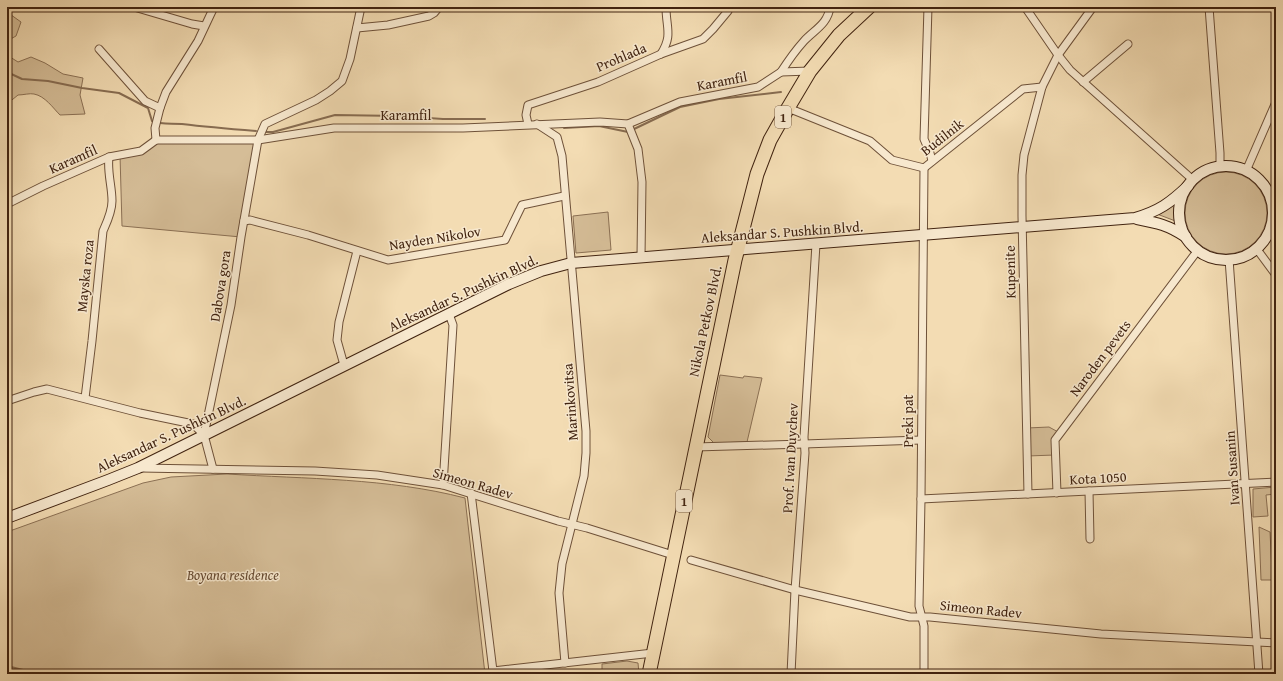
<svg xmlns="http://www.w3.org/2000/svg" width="1283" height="681" font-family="'Gentium Book Plus',serif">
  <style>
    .green { fill: #d5bd97; stroke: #8b7054 }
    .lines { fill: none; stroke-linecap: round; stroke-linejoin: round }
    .stream { stroke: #876c51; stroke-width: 2 }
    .street-casing { stroke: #6e5139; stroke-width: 9 }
    .secondary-casing { stroke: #412310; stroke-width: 12 }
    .highway-casing { stroke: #412310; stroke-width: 15 }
    .street { stroke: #f7e8ce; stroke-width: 7 }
    .secondary { stroke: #f7e8ce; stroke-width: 10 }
    .highway { stroke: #f3dcb3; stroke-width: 13 }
    .labels { text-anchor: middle; stroke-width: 3; stroke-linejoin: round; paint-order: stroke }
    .shield { fill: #f7e8ce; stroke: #785e49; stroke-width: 1 }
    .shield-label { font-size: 13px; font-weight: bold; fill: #412310 }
    .street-label { font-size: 14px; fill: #412310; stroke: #f7e8ce }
    .park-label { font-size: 14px; font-style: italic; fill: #664a32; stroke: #f7e8ce }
  </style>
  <rect width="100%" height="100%" fill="#f3dcb3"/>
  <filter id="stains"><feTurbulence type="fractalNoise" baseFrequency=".005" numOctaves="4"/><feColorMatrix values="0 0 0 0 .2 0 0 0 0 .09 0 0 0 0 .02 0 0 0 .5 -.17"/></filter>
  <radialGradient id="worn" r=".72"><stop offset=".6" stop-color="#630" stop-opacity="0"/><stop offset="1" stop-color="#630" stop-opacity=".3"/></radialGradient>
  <g class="green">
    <path d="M 7,12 L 21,22 L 16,36 L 7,41 Z"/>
    <path d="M 7,55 L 18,62 L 31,57 L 45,63 L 63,74 L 83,78 L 80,95 L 85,114 L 60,115 C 53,108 45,96 34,94 C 30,93 23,95 18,95 L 7,104 Z"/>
    <path d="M 156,140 L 258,140 L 241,237 L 122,226 L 120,155 L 141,151 Z"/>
    <circle cx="1226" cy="213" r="41"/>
    <path d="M 1178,199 L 1175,210 L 1178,222 L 1157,214 Z"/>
    <path d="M 608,212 L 611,250 L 576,253 L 573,216 Z"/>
    <path d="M 720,375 L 743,378 L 744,376 L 762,378 L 747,442 L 714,443 L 708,437 Z"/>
    <path d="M 1049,427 L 1060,433 L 1055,455 L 1027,456 L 1027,428 Z"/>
    <path d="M 227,474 C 306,479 388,478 465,498 L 485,674 L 7,674 L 7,532 L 143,483 L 171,477 Z"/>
    <path d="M 1276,487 L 1276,494 L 1266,495 L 1268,516 L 1253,517 L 1253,489 Z"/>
    <path d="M 1259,527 L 1270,532 L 1272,572 L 1276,572 L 1276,580 L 1261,580 Z"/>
    <path d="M 627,661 L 638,663 L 639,674 L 554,674 L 602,670 L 602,664 Z"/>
  </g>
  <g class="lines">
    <g class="stream">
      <path d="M 7,72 L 22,79 L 48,81 L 82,88 L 119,93 L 148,108 L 152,121 C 162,125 171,123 182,124 C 207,127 231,129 256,131"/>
      <path d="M 564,128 L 599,126 L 628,132"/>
      <path d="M 632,130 L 680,107 L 719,99 L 781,92"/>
      <path d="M 265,132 L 273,132 L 335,115 L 399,116 L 443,119 L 485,119"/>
      <path d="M 7,666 L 39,674"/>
    </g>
    <g class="street-casing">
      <g id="street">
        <path d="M 134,7 L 192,24 L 204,26"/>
        <path d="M 928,7 L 924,139 L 930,153 L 932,161"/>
        <path d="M 1025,7 L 1058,55 L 1070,70 L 1193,180"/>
        <path d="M 1209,7 L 1220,153 L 1220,166"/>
        <path d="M 357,28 L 388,25 L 429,16 L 434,13 L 439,7"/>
        <path d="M 99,49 L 145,101 L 160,108"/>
        <path d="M 661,54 C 673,35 666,28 666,7"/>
        <path d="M 781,72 C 788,61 795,51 804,41 C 814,30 828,24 830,7"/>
        <path d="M 1083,82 L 1128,44"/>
        <path d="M 788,108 L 870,141 L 892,160 L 924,168 L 1023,89 L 1042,87"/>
        <path d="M 528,124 L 526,115 L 528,105 L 598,82 L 661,54 L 703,39 L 713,29 L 728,11 L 730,7"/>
        <path d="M 537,124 L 557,137 L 562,156 L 586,431 L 586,453 L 584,476 L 562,564 L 559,593 L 565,663"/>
        <path d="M 628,124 L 638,149 L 642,182 L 641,257"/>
        <path d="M 156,140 L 155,128 L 160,108 L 166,92 L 198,41 L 214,7"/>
        <path d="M 1246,171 L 1276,102"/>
        <path d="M 7,204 L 43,186 L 109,157 L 141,151 L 156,140 L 258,140 L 334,128 L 463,128 L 600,122 L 628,124 L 680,102 L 758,87 L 781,72 L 810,71"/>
        <path d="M 244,221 L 250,220 L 308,235 L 388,260 L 505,240 L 522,205 L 564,196"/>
        <path d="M 1256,248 L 1276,275"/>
        <path d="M 1229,259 L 1259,674"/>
        <path d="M 344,365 L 337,340 L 339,322 L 357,251"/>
        <path d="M 85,398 L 92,341 L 103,231 C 107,222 112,212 112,201 C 112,186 107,172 109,157"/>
        <path d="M 7,401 L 34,392 L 47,389 L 140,413 L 193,424 L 204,435"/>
        <path d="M 695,447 L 804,444 L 921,440"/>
        <path d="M 140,468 L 315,471 L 377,475 L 443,485 L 558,521 L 587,528 L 673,555"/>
        <path d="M 213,469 L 204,435 L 231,305 L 241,237 L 258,140 L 265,124 L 316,100 L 330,91 L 342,81 L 350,59 L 361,7"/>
        <path d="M 443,485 L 453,325 L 449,314"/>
        <path d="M 1089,491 L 1090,539"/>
        <path d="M 471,493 L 493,671 L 653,653"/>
        <path d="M 1057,493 L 1055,440 L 1198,250"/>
        <path d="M 1028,494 L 1022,216 L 1022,175 L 1024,155 L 1042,87 L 1058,55 L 1093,7"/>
        <path d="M 921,499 L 1276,482"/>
        <path d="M 691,560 L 795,590 L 910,617 L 930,617 L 1101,634 L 1276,643"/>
        <path d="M 791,674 L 795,590 L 805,453 L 804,437 L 816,244"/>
        <path d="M 924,674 L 924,626 L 919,606 L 921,499 L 924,168"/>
      </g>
    </g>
    <g class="secondary-casing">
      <g id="secondary">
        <circle cx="1226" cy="213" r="47"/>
        <path d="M 1137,219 C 1158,223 1168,225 1186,237"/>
        <path d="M 7,518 L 108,480 L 138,468 L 509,284 L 541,271 L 571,263 L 1135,218 C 1159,211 1170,203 1188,186"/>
      </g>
    </g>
    <g class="highway-casing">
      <path id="highway" d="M 649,674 L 735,260 L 757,174 L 770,140 L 788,108 L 810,71 L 839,35 L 869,7"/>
    </g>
    <use href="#street" class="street"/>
    <use href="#secondary" class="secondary"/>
    <use href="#highway" class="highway"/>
  </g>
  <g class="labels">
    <g class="shield">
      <rect x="775" y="106" width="16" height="22" rx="3"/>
      <rect x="676" y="490" width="16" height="22" rx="3"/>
    </g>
    <g class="shield-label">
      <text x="783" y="122">1</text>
      <text x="684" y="506">1</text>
    </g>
    <g class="street-label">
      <text transform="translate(621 57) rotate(-23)" y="5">Prohlada</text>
      <text transform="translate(722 81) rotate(-11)" y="5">Karamfil</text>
      <text x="406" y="120">Karamfil</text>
      <text transform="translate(942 137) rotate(-38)" y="5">Budilnik</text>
      <text transform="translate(73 159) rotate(-24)" y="5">Karamfil</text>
      <text transform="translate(782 232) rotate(-4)" y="5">Aleksandar S. Pushkin Blvd.</text>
      <text transform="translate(435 238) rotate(-9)" y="5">Nayden Nikolov</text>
      <text transform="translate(1010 272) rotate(-91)" y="5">Kupenite</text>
      <text transform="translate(85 276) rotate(-84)" y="5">Mayska roza</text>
      <text transform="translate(220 286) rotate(-81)" y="5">Dabova gora</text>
      <text transform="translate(463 293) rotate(-25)" y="5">Aleksandar S. Pushkin Blvd.</text>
      <text transform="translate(705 321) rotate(-78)" y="5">Nikola Petkov Blvd.</text>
      <text transform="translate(1100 358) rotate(-53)" y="5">Naroden pevets</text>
      <text transform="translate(570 402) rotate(-94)" y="5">Marinkovitsa</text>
      <text transform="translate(908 421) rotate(-90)" y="5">Preki pat</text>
      <text transform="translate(171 434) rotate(-25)" y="5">Aleksandar S. Pushkin Blvd.</text>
      <text transform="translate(790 458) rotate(-87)" y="5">Prof. Ivan Duychev</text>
      <text transform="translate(1232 468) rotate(-94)" y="5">Ivan Susanin</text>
      <text transform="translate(1098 478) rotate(-3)" y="5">Kota 1050</text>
      <text transform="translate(473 483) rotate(16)" y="5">Simeon Radev</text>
      <text transform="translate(981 609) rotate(6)" y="5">Simeon Radev</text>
    </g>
    <g class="park-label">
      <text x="233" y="580">Boyana residence</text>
    </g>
  </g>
  <rect width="1283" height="681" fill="none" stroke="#f3dcb3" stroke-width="24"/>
  <rect x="8" y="8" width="1267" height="665" fill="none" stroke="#412310" stroke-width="2"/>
  <rect x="12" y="12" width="1259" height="657" fill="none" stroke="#412310"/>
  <rect width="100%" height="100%" filter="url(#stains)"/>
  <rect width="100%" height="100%" fill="url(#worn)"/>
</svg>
